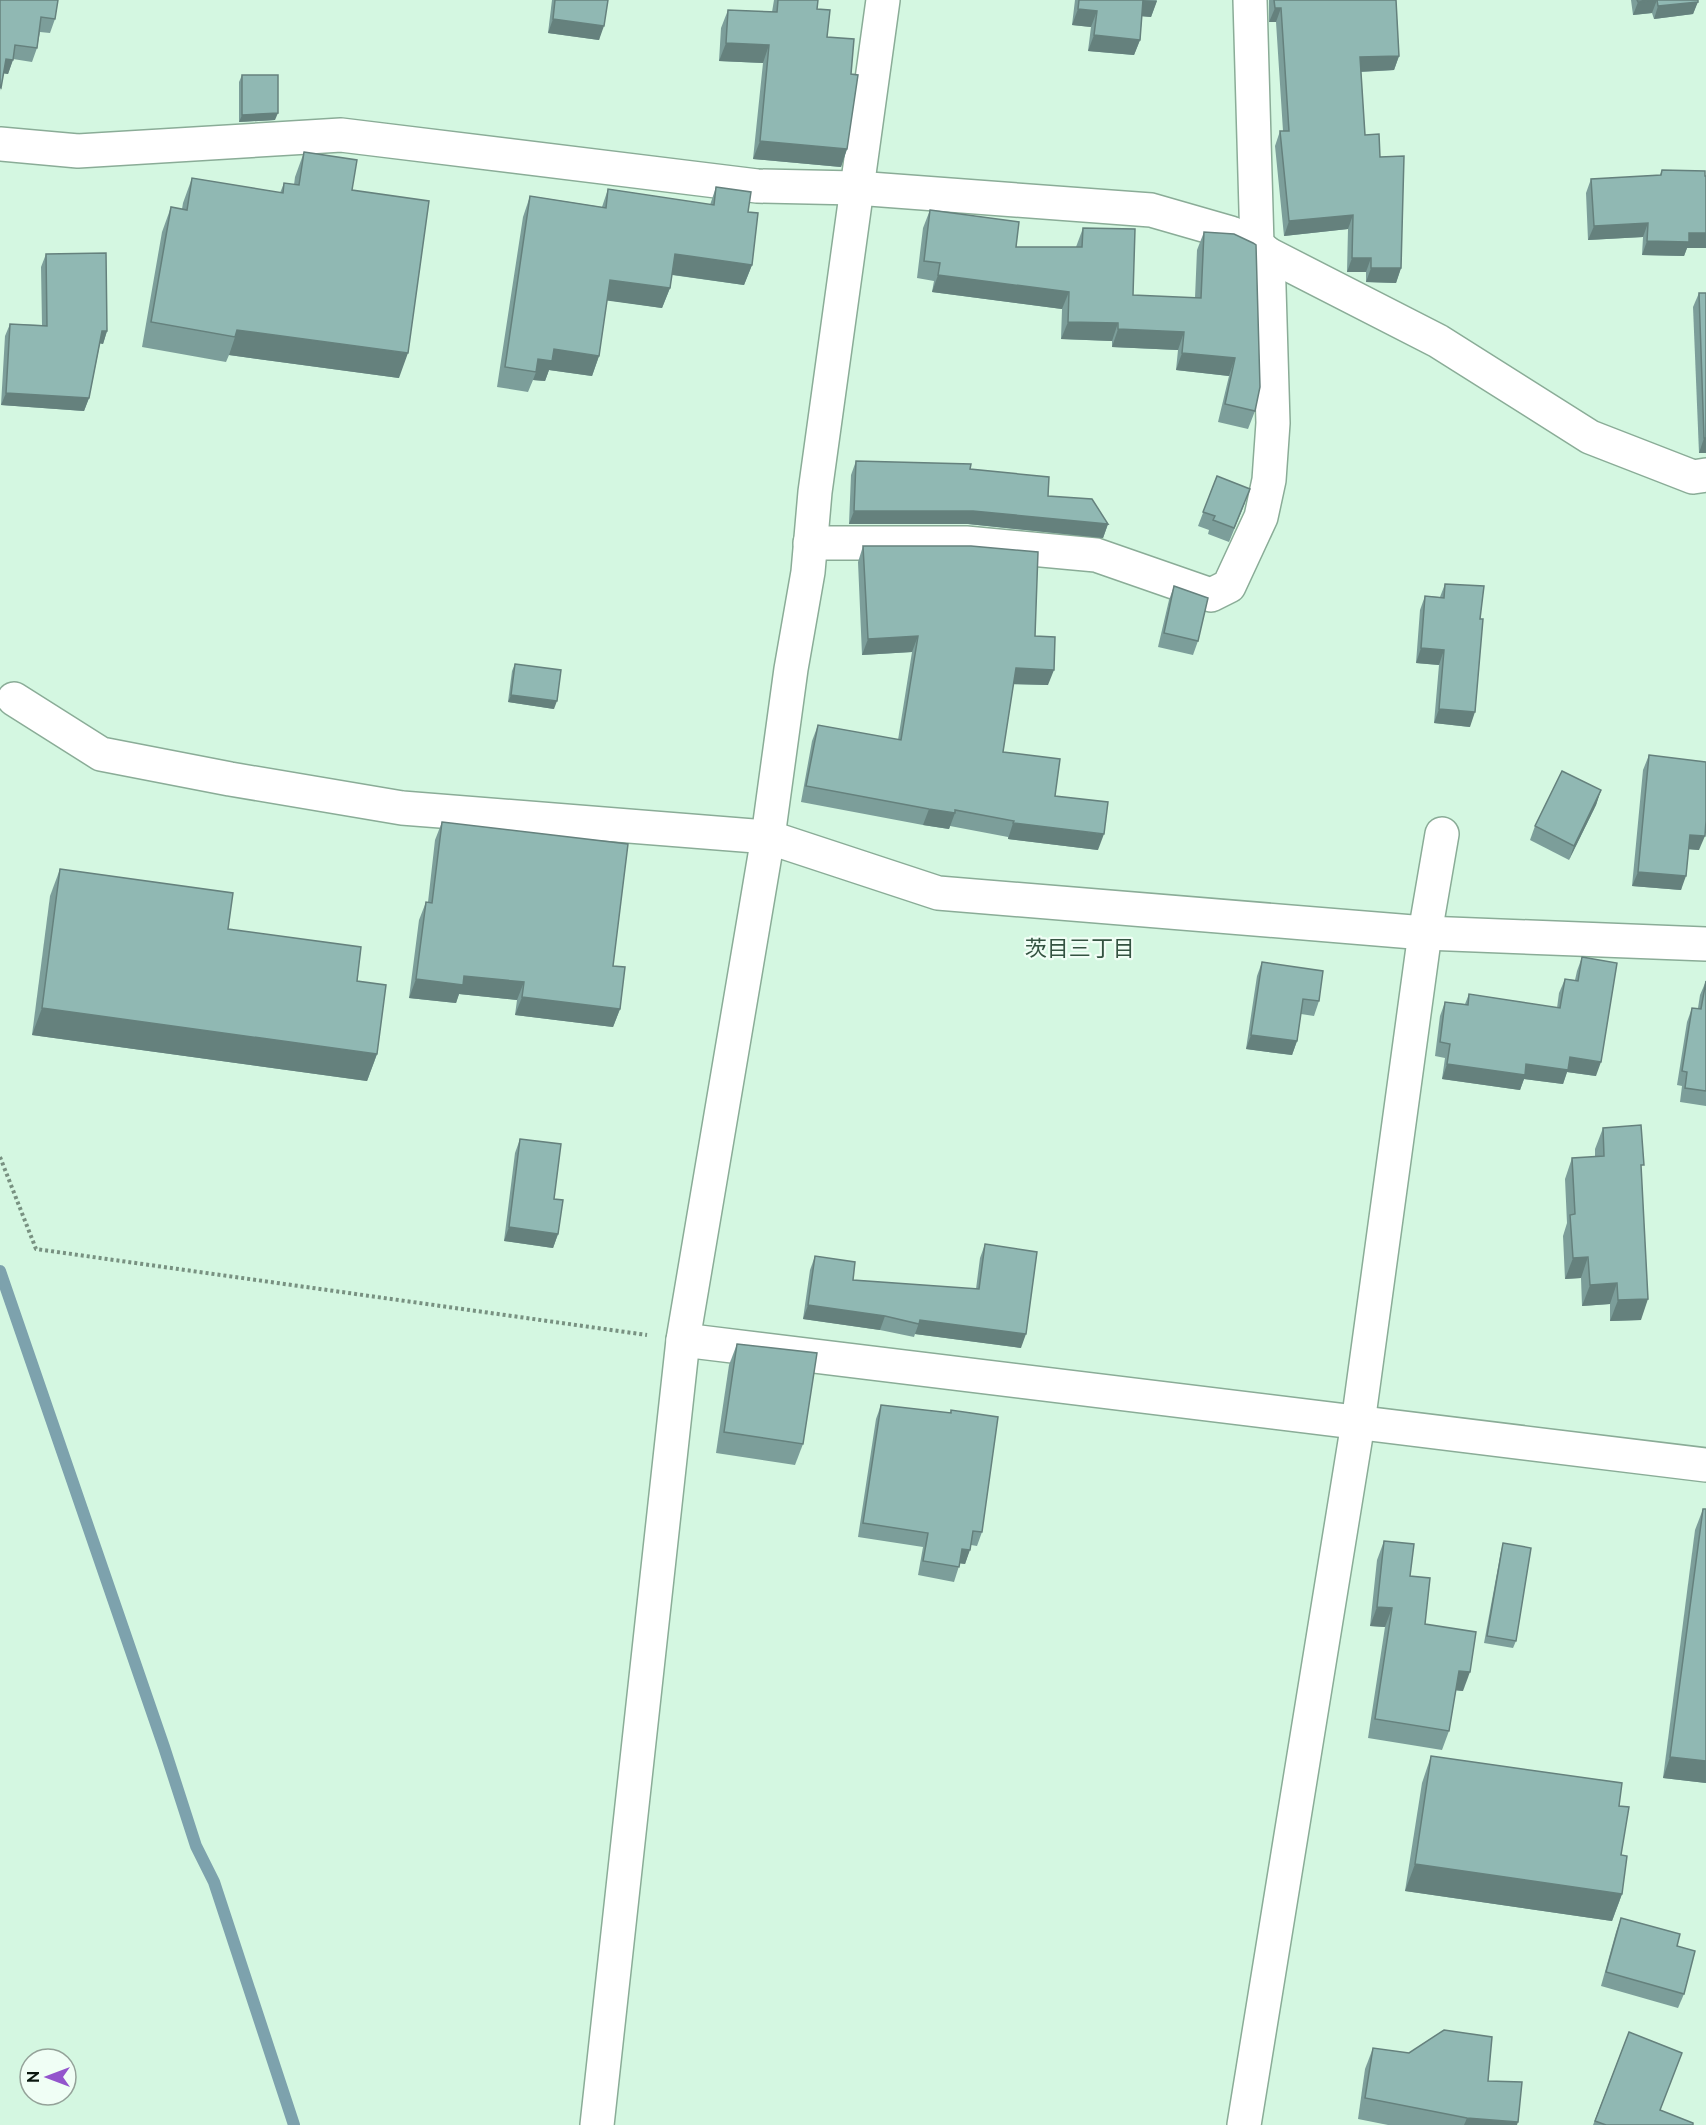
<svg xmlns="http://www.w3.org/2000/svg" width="1706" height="2125" font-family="Raleway,'Noto Sans JP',sans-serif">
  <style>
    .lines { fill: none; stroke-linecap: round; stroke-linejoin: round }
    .stream { stroke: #7da2ad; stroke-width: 12 }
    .street-casing { stroke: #8aac97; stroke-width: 36 }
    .secondary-casing { stroke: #8aac97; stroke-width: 36 }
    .path { stroke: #789181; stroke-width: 4; stroke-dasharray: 3 3; stroke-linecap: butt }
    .street { stroke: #fff; stroke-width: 33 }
    .secondary { stroke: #fff; stroke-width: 33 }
    .wall { fill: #7c9e9a }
    .shaded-wall { fill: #65817d }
    .building { fill: #90b8b3; stroke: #65817d; stroke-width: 1.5 }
    .labels { text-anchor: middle; stroke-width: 4.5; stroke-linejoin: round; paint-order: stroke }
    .neighbourhood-label { font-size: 22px; fill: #345341; stroke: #f0fef5 }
  </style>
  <rect width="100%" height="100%" fill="#d4f7e1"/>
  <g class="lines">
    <path class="stream" d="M 0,1271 L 164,1747 L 196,1846 L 214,1882 L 294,2125"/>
    <g class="street-casing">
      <g id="street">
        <path d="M 1250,0 L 1257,245"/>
        <path d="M 0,144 L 78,151 L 341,135 L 757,186 L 856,188 L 1151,210 L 1231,233 L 1257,245 L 1268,254 L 1438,341 L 1590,437 L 1693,477 L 1706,475"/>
        <path d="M 810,543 L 966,543 L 1096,555 L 1211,595 L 1229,586 L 1261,517 L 1269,480 L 1273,423 L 1268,254"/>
        <path d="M 683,1340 L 1706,1465"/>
        <path d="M 597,2125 L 683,1340 L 768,837 L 791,669 L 808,572 L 815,492 L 883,0"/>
        <path d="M 1244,2125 L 1358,1423 L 1425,933 L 1442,834"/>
      </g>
    </g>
    <g class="secondary-casing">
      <path id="secondary" d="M 14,699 L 101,754 L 230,779 L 402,808 L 768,837 L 938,893 L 1425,933 L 1706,944"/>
    </g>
    <path class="path" d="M 0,1157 L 36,1249 L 647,1335"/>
    <use href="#street" class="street"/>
    <use href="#secondary" class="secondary"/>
  </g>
  <g class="wall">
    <path d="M 0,0 L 55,19 L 50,33 L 40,32 L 37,48 L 32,62 L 13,59 L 8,74 L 3,73 L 0,91 Z"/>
    <path d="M 552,0 L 608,0 L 599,40 L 548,33 Z"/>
    <path d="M 774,0 L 818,0 L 817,9 L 827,37 L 851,74 L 847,149 L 841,167 L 753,159 L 763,63 L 719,61 L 721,28 L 728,10 L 772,12 Z"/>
    <path d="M 1075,0 L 1157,0 L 1151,17 L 1142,16 L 1140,40 L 1134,55 L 1088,51 L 1091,27 L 1072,25 Z"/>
    <path d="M 1269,0 L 1396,0 L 1399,56 L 1394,70 L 1361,72 L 1365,135 L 1380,157 L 1401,268 L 1396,283 L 1366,282 L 1366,272 L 1347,272 L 1348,229 L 1284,236 L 1275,146 L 1280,131 L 1283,131 L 1276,22 L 1269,22 Z"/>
    <path d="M 1631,0 L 1698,0 L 1693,14 L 1654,19 L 1652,13 L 1633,15 Z"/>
    <path d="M 242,75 L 275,120 L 239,122 L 239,82 Z"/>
    <path d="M 304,152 L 352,190 L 399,378 L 229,355 L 226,362 L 142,347 L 162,232 L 171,207 L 182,209 L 183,203 L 192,178 L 280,193 L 284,183 L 294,185 L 295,177 Z"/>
    <path d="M 1662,170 L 1706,176 L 1706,248 L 1687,248 L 1684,256 L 1642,255 L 1643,237 L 1588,240 L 1586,193 L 1591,179 L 1660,175 Z"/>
    <path d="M 716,187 L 748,212 L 752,265 L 744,285 L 672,275 L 670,288 L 662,308 L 607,300 L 599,356 L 592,376 L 549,370 L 545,381 L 533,380 L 528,392 L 497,387 L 523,217 L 530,196 L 602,207 L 608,189 L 710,205 Z"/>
    <path d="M 930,210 L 1016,247 L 1076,247 L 1083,228 L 1133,295 L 1195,298 L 1197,250 L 1204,232 L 1255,411 L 1248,429 L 1218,422 L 1229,376 L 1176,370 L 1178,350 L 1112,347 L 1112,341 L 1061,339 L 1062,309 L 932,292 L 934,281 L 917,278 L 923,228 Z"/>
    <path d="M 46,254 L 107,331 L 103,344 L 100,343 L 89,398 L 84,411 L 1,405 L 5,336 L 10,324 L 42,325 L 41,267 Z"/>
    <path d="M 1699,293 L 1706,453 L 1699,453 L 1693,307 Z"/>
    <path d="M 856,461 L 970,469 L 1048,496 L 1108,524 L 1103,538 L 968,524 L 849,524 L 851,475 Z"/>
    <path d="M 1217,476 L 1245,503 L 1229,542 L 1208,534 L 1209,530 L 1198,526 Z"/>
    <path d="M 863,546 L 1035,636 L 1048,685 L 1013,684 L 1003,752 L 1055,796 L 1098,850 L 1008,839 L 1008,837 L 950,826 L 949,829 L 923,825 L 801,802 L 812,741 L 818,725 L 898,740 L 912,652 L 862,655 L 858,562 Z"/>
    <path d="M 1445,584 L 1470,727 L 1434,723 L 1439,665 L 1416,663 L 1420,610 L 1425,596 L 1440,597 Z"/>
    <path d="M 1174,586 L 1198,641 L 1193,655 L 1158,647 L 1169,600 Z"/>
    <path d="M 515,664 L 554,709 L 508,702 L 512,671 Z"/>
    <path d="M 1649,755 L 1699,850 L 1689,849 L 1681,890 L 1632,886 L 1643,770 Z"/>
    <path d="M 1601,790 L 1596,805 L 1569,860 L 1530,840 L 1535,826 Z"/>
    <path d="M 442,822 L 613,966 L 620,1009 L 613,1027 L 515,1015 L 517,1000 L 459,994 L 456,1003 L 409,998 L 419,920 L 426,902 L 428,902 L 435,840 Z"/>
    <path d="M 60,869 L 228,929 L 357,981 L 377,1054 L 367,1081 L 32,1035 L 50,896 Z"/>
    <path d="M 1582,957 L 1596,1076 L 1567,1072 L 1563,1084 L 1524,1079 L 1520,1090 L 1442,1079 L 1445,1058 L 1435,1056 L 1440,1016 L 1445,1002 L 1465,1004 L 1469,994 L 1557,1008 L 1559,993 L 1565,979 L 1575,980 L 1577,971 Z"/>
    <path d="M 1262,962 L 1319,1001 L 1314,1016 L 1301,1014 L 1297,1041 L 1292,1055 L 1246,1049 L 1257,976 Z"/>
    <path d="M 1706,981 L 1706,1106 L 1680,1102 L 1682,1086 L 1677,1085 L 1687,1022 L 1692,1008 L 1698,1008 L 1700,995 Z"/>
    <path d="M 1603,1128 L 1641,1173 L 1641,1320 L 1610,1321 L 1610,1304 L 1582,1306 L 1581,1278 L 1565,1279 L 1563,1236 L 1567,1223 L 1565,1179 L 1572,1158 L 1595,1157 L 1595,1149 Z"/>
    <path d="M 520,1139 L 554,1199 L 558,1234 L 553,1248 L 504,1241 L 515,1153 Z"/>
    <path d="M 985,1244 L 1021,1348 L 915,1334 L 914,1337 L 880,1330 L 803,1319 L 810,1270 L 815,1256 L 853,1280 L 976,1289 L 980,1258 Z"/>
    <path d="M 737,1344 L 803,1444 L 795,1465 L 716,1453 L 729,1365 Z"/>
    <path d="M 881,1405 L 950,1413 L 951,1410 L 982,1532 L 977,1546 L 971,1545 L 965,1564 L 960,1563 L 954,1582 L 918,1575 L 923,1547 L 858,1537 L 876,1419 Z"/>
    <path d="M 1703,1509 L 1706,1783 L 1663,1778 L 1695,1530 Z"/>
    <path d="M 1384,1541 L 1410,1576 L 1425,1624 L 1463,1691 L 1456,1690 L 1449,1731 L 1442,1750 L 1368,1738 L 1385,1627 L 1370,1626 L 1377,1560 Z"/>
    <path d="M 1503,1543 L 1516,1641 L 1513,1648 L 1484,1643 L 1501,1551 Z"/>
    <path d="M 1431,1756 L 1619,1806 L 1622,1894 L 1612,1921 L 1405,1891 L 1422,1783 Z"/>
    <path d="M 1621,1918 L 1677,1946 L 1684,1994 L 1678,2008 L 1601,1986 L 1616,1932 Z"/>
    <path d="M 1629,2032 L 1660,2110 L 1693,2125 L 1593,2125 Z"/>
    <path d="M 1373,2048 L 1488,2081 L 1517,2125 L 1388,2125 L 1358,2119 L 1365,2069 Z"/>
  </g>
  <g class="shaded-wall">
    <path d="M 1143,0 L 1157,1 L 1151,17 L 1138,16 Z"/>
    <path d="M 1657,0 L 1652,13 L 1633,15 L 1638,2 Z"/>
    <path d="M 1698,2 L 1693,14 L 1654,19 L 1658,6 Z"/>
    <path d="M 1275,8 L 1281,8 L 1276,22 L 1269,22 Z"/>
    <path d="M 1078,9 L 1097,11 L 1091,27 L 1072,25 Z"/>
    <path d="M 553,19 L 604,26 L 599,40 L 548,33 Z"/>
    <path d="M 1094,35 L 1140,40 L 1134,55 L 1088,51 Z"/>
    <path d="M 726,43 L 769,45 L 763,63 L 719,61 Z"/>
    <path d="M 1399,56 L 1394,70 L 1354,72 L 1360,57 Z"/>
    <path d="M 6,59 L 13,60 L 8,74 L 1,73 Z"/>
    <path d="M 278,113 L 275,120 L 239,122 L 242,115 Z"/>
    <path d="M 760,141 L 847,149 L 841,167 L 753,159 Z"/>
    <path d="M 1353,215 L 1348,229 L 1284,236 L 1289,221 Z"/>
    <path d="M 1648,223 L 1643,237 L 1588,240 L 1594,226 Z"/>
    <path d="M 1689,233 L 1706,233 L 1706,248 L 1687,248 L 1684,256 L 1642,255 L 1647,241 Z"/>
    <path d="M 675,254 L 752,265 L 744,285 L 667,274 Z"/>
    <path d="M 1352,258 L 1371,258 L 1366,272 L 1347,272 Z"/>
    <path d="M 1371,268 L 1401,268 L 1396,283 L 1366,282 Z"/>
    <path d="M 938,275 L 1069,292 L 1062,309 L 932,292 Z"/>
    <path d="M 610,280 L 670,288 L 662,308 L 603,300 Z"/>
    <path d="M 1068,322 L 1118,323 L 1112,341 L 1061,339 Z"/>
    <path d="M 1118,329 L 1184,332 L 1178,350 L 1112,347 Z"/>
    <path d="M 237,330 L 408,353 L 399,378 L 229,355 L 235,337 Z"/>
    <path d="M 102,331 L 107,331 L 103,344 L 98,343 Z"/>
    <path d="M 554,349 L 599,356 L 592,376 L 549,370 L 545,381 L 533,380 L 536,372 L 538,359 Z"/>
    <path d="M 1182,353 L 1235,358 L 1229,376 L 1176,370 Z"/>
    <path d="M 6,393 L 89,398 L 84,411 L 1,405 Z"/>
    <path d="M 1704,438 L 1706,438 L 1706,453 L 1699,453 Z"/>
    <path d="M 854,511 L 973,511 L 1108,524 L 1103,538 L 968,524 L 849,524 Z"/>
    <path d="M 918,636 L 912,652 L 862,655 L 868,639 Z"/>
    <path d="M 1421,648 L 1444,650 L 1439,665 L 1416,663 Z"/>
    <path d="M 1016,668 L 1054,670 L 1048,685 L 1010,684 Z"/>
    <path d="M 511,695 L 557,701 L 554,709 L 508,702 Z"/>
    <path d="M 1439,709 L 1475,712 L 1470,727 L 1434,723 Z"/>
    <path d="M 1601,790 L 1596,805 L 1569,860 L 1574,846 Z"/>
    <path d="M 929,809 L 955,813 L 949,829 L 923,825 Z"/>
    <path d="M 1013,823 L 1104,834 L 1098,850 L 1008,839 Z"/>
    <path d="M 1690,835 L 1705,836 L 1699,850 L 1685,849 Z"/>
    <path d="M 1638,872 L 1686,876 L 1681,890 L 1632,886 Z"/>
    <path d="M 464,976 L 524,982 L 517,1000 L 459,994 L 456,1003 L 409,998 L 416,979 Z"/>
    <path d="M 522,997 L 620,1009 L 613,1027 L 515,1015 Z"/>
    <path d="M 42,1008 L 377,1054 L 367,1081 L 32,1035 Z"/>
    <path d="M 1251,1035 L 1297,1041 L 1292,1055 L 1246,1049 Z"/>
    <path d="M 1570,1057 L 1601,1062 L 1596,1076 L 1567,1072 L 1563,1084 L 1524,1079 L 1520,1090 L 1442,1079 L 1447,1064 L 1526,1064 Z"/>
    <path d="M 509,1227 L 558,1234 L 553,1248 L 504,1241 Z"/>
    <path d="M 1588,1257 L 1581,1278 L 1565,1279 L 1573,1258 Z"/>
    <path d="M 1617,1283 L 1610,1304 L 1582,1306 L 1590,1285 Z"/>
    <path d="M 1648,1299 L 1641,1320 L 1610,1321 L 1618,1300 Z"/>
    <path d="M 808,1305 L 885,1316 L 880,1330 L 803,1319 Z"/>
    <path d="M 920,1320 L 1026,1334 L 1021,1348 L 915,1334 Z"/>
    <path d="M 962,1549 L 970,1550 L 965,1564 L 957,1563 Z"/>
    <path d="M 1377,1607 L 1392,1608 L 1385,1627 L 1370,1626 Z"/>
    <path d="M 1459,1671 L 1470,1672 L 1463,1691 L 1452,1690 Z"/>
    <path d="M 1670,1757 L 1706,1761 L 1706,1783 L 1663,1778 Z"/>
    <path d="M 1415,1864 L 1622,1894 L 1612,1921 L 1405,1891 Z"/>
    <path d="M 1467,2118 L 1518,2122 L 1517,2125 L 1464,2125 Z"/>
  </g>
  <g class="building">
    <path d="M 0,0 L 58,0 L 55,19 L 41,17 L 37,48 L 15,45 L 13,60 L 6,59 L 1,88 L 0,87 Z"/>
    <path d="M 555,0 L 608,0 L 604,26 L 553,19 Z"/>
    <path d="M 778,0 L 818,0 L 817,9 L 830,10 L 827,37 L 854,39 L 851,74 L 858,75 L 847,149 L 760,141 L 769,45 L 726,43 L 728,10 L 777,12 Z"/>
    <path d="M 1079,0 L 1143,0 L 1140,40 L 1094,35 L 1097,11 L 1078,9 Z"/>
    <path d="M 1274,0 L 1396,0 L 1399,56 L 1360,57 L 1365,135 L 1379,134 L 1380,157 L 1404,156 L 1401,268 L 1371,268 L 1371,258 L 1352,258 L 1353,215 L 1289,221 L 1280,131 L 1289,131 L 1281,8 L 1275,8 Z"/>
    <path d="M 1637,0 L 1698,0 L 1698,2 L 1658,6 L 1657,0 L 1638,2 Z"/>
    <path d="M 242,75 L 278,75 L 278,113 L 242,115 Z"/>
    <path d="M 304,152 L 357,160 L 352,190 L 429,201 L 408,353 L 237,330 L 235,337 L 151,322 L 171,207 L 187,210 L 192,178 L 283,193 L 284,183 L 299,185 Z"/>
    <path d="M 1662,170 L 1705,171 L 1705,176 L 1706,176 L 1706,233 L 1689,233 L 1689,242 L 1647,241 L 1648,223 L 1594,226 L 1591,179 L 1661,175 Z"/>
    <path d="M 716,187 L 751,192 L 748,212 L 758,213 L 752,265 L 675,254 L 670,288 L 610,280 L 599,356 L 554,349 L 552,361 L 538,359 L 536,372 L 505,367 L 530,196 L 606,208 L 608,189 L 714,205 Z"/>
    <path d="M 930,210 L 1019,222 L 1016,247 L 1082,247 L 1083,228 L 1135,229 L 1133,295 L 1201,298 L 1204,232 L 1234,234 L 1253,243 L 1256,245 L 1260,387 L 1255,411 L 1225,404 L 1235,358 L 1182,353 L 1184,332 L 1118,329 L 1118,323 L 1068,322 L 1069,292 L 938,275 L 940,263 L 924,261 Z"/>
    <path d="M 106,253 L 107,331 L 102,331 L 89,398 L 6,393 L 10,324 L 47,326 L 46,254 Z"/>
    <path d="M 1699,293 L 1706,293 L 1706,438 L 1704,438 Z"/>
    <path d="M 856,461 L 971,464 L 970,469 L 1049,477 L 1048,496 L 1092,499 L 1108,524 L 973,511 L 854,511 Z"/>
    <path d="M 1217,476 L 1250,489 L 1234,528 L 1213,520 L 1215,516 L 1203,512 Z"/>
    <path d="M 863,546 L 971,546 L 1038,552 L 1035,636 L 1055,637 L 1054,670 L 1016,668 L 1003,752 L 1060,759 L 1055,796 L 1108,802 L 1104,834 L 1013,823 L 1014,821 L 955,810 L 955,813 L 929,809 L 806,786 L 818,725 L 901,740 L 918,636 L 868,639 Z"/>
    <path d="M 1445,584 L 1484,586 L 1480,619 L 1483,619 L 1475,712 L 1439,709 L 1444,650 L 1421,648 L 1425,596 L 1444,598 Z"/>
    <path d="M 1174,586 L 1208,598 L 1198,641 L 1164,633 Z"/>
    <path d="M 515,664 L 561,670 L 557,701 L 511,695 Z"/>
    <path d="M 1649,755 L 1706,762 L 1706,821 L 1705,836 L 1690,835 L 1686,876 L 1638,872 Z"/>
    <path d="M 1562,771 L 1601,790 L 1574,846 L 1535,826 Z"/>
    <path d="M 442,822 L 628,844 L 613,966 L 625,967 L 620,1009 L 522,997 L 524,982 L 464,976 L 463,985 L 416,979 L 426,902 L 432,903 Z"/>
    <path d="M 60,869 L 233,893 L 228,929 L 361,947 L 357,981 L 386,985 L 377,1054 L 42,1008 Z"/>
    <path d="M 1582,957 L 1617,963 L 1601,1062 L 1570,1057 L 1568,1070 L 1526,1064 L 1525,1075 L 1447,1064 L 1450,1044 L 1440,1042 L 1445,1002 L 1468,1005 L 1469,994 L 1560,1008 L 1565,979 L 1578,981 Z"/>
    <path d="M 1262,962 L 1323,971 L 1319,1001 L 1303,999 L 1297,1041 L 1251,1035 Z"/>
    <path d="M 1706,981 L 1706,1091 L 1685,1088 L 1687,1072 L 1682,1071 L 1692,1008 L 1701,1009 Z"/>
    <path d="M 1641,1125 L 1644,1165 L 1641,1165 L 1648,1299 L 1618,1300 L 1617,1283 L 1590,1285 L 1588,1257 L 1573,1258 L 1570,1215 L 1575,1214 L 1572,1158 L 1604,1156 L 1603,1128 Z"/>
    <path d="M 520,1139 L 561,1144 L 554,1199 L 563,1200 L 558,1234 L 509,1227 Z"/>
    <path d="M 985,1244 L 1037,1252 L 1026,1334 L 920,1320 L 919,1324 L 885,1316 L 808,1305 L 815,1256 L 855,1262 L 853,1280 L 979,1289 Z"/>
    <path d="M 737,1344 L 817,1353 L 803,1444 L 724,1432 Z"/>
    <path d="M 881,1405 L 951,1413 L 951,1410 L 998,1417 L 982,1532 L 973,1531 L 970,1550 L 962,1549 L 959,1567 L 923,1561 L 928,1533 L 863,1523 Z"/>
    <path d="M 1703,1509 L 1706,1509 L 1706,1761 L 1670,1757 Z"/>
    <path d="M 1384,1541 L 1414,1544 L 1410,1576 L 1430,1578 L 1425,1624 L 1476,1632 L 1470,1672 L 1459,1671 L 1449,1731 L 1375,1719 L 1392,1608 L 1377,1607 Z"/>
    <path d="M 1503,1543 L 1531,1548 L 1516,1641 L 1487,1636 Z"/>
    <path d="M 1431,1756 L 1622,1783 L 1619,1806 L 1629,1807 L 1621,1855 L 1627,1856 L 1622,1894 L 1415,1864 Z"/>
    <path d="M 1621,1918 L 1680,1934 L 1677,1946 L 1695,1951 L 1684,1994 L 1606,1972 Z"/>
    <path d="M 1444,2030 L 1492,2037 L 1488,2081 L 1522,2082 L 1518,2122 L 1467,2118 L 1365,2098 L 1373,2048 L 1409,2053 Z"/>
    <path d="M 1629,2032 L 1682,2053 L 1660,2110 L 1693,2123 L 1693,2125 L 1606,2125 L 1595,2121 Z"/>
  </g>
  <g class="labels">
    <g class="neighbourhood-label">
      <text x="1080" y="956">茨目三丁目</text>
    </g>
  </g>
  <g transform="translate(48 2077) rotate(270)"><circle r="28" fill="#f0fef5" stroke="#94a299" stroke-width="1.5"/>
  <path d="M0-4.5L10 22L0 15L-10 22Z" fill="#9355cc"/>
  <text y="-9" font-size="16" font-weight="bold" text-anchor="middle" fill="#0a170f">N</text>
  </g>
</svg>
